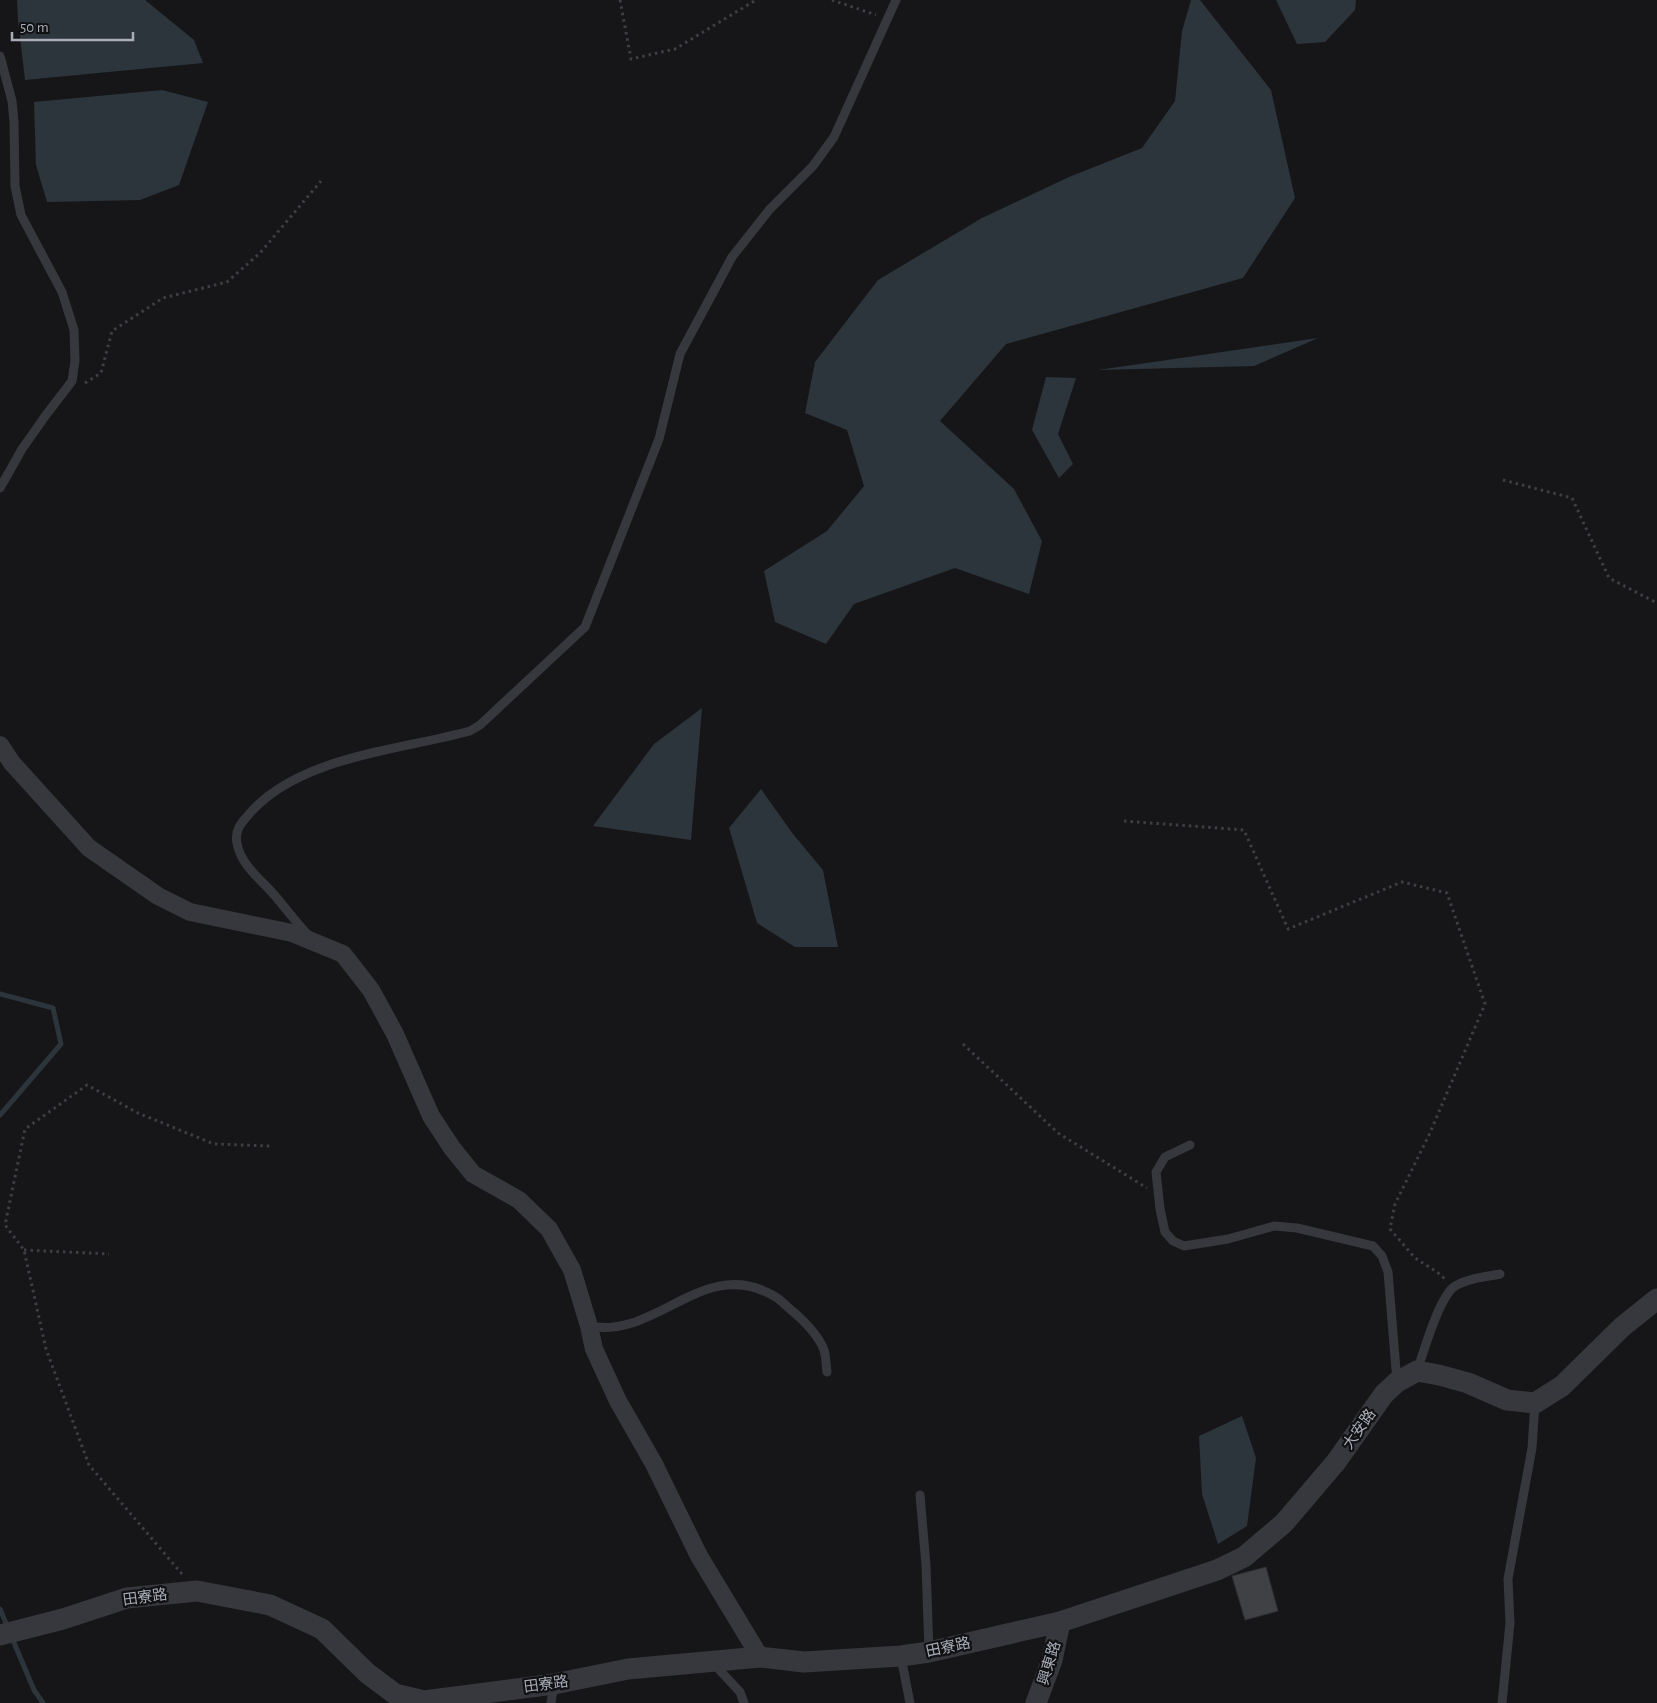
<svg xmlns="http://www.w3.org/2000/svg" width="1657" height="1703" font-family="'Alegreya Sans','Noto Sans TC',sans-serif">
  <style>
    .water { fill: #2c353c }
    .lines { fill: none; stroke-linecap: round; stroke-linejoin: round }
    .stream { stroke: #2c353c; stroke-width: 5 }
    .building { fill: #404145; stroke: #303034 }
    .path { stroke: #3d3f44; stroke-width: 3; stroke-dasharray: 2.5 4; stroke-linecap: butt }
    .service { stroke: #37383d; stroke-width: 9 }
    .minor { stroke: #37383d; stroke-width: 18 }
    .tertiary { stroke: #37383d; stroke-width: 21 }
    .labels { text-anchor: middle; stroke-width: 4.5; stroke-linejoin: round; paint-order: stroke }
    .street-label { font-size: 15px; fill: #a8adb8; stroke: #111113 }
  </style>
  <rect width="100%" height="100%" fill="#161618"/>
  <g class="water">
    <path d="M 17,0 L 145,0 L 194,40 L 203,63 L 25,80 L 18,20 Z"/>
    <path d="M 1191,0 L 1200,0 L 1271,90 L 1295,198 L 1243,278 L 1006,344 L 940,421 L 1014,489 L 1042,541 L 1029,594 L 955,568 L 854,604 L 826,644 L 775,622 L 764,571 L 827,531 L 864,486 L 847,430 L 805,413 L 815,362 L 878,280 L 982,218 L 1069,177 L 1142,148 L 1175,101 L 1182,31 Z"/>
    <path d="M 1276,0 L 1356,0 L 1355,10 L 1325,42 L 1297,44 Z"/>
    <path d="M 162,90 L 208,102 L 179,185 L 140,200 L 47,202 L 36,165 L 34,102 Z"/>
    <path d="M 1318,338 L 1254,366 L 1098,370 Z"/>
    <path d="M 1046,377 L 1076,378 L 1058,434 L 1073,464 L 1059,478 L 1032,430 Z"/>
    <path d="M 702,708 L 691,840 L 593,826 L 654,744 Z"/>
    <path d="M 761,789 L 793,834 L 823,870 L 838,947 L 795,947 L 757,923 L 729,828 Z"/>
    <path d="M 1242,1416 L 1256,1458 L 1247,1526 L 1218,1544 L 1202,1494 L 1199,1436 Z"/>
  </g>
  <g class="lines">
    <g class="stream">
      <path d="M 0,994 L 53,1008 L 61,1044 L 0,1115"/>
      <path d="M 0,1609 L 8,1628"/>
      <path d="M 12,1638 L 34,1690 L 43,1703"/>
    </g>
  </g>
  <path class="building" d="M 1266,1567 L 1278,1611 L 1245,1620 L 1232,1576 Z"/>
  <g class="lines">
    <g class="path">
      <path d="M 620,0 L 631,59 L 675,49 L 756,0"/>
      <path d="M 832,0 L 876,15"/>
      <path d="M 85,383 L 101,373 L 112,331 L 163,298 L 227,282 L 260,253 L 321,181"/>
      <path d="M 1503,480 L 1572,498 L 1609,578 L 1657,603"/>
      <path d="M 1124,821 L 1244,830 L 1288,929 L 1402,882 L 1447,893 L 1485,1004 L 1429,1135 L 1395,1204 L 1390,1229 L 1415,1258 L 1437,1272 L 1445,1279"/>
      <path d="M 963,1044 L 1058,1133 L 1147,1188"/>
      <path d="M 24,1250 L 109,1254"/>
      <path d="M 182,1574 L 89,1465 L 46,1349 L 24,1250 L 5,1225 L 25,1129 L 87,1085 L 138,1113 L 214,1144 L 270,1146"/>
    </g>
    <g class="service">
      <path d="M 0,56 L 12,101 L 14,122 L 15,186 L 21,215 L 62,292 L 74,330 L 75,361 L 72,381 L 46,415 L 22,449 L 0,488"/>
      <path d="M 308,935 C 297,923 287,910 276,897 C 263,881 240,865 237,843 C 234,830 242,822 250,813 C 300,756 401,750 470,731 L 480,725 L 585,627 L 659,439 L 680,354 L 732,257 L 770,209 L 813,166 L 834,137 L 896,0"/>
      <path d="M 1190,1145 L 1165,1157 L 1156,1172 L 1160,1209 L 1165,1232 L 1173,1241 L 1184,1246 L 1228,1239 L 1274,1226 L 1297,1228 L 1373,1246 L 1382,1256 L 1388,1272 L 1397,1382"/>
      <path d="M 589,1326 C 655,1340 704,1256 772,1295 C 779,1298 784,1304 790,1309 C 802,1319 818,1334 824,1350 C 826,1356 826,1365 827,1372"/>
      <path d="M 1417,1371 C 1424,1351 1439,1297 1455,1286 C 1468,1278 1486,1277 1500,1274"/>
      <path d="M 920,1495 L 926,1565 L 929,1652"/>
      <path d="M 901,1657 L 910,1703"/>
      <path d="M 713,1663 L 740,1692 L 744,1703"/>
      <path d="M 551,1703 L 554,1684"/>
      <path d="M 1502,1703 L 1510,1623 L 1508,1579 L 1532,1448 L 1535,1403"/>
    </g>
    <path class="minor" d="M 0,745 L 12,763 L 89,848 L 158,896 L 190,912 L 292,933 L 343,954 L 371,990 L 395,1034 L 431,1116 L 452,1148 L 473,1174 L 519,1200 L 549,1229 L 572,1270 L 589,1326 L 594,1349 L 618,1401 L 654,1464 L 699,1556 L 760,1657"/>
    <g class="tertiary">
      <path d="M 0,1635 L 63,1619 L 127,1598 L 197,1591 L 270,1605 L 322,1629 L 367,1673 L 395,1694 L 424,1701 L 554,1684 L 628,1669 L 760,1657 L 804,1662 L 901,1656 L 929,1652 L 1060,1622 L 1217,1570 L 1244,1557 L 1284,1523 L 1336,1462 L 1384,1394 L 1397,1382 L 1417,1371 L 1439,1375 L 1468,1383 L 1507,1400 L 1535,1403 L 1562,1386 L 1622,1327 L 1657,1299"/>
      <path d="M 1036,1703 L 1052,1660 L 1060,1622"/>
    </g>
  </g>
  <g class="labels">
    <g class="street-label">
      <text transform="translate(1359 1429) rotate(-55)" y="5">大安路</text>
      <text transform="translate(145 1597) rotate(-8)" y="5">田寮路</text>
      <text transform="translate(948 1647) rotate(-12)" y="5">田寮路</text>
      <text transform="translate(1049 1663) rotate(-73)" y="5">興東路</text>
      <text transform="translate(546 1684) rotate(-8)" y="5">田寮路</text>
    </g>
  </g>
  <path d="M12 32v8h121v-8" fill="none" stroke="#a8adb8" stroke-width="2.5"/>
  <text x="20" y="32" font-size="15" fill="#a8adb8" stroke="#111113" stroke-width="4" paint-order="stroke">50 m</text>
</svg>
